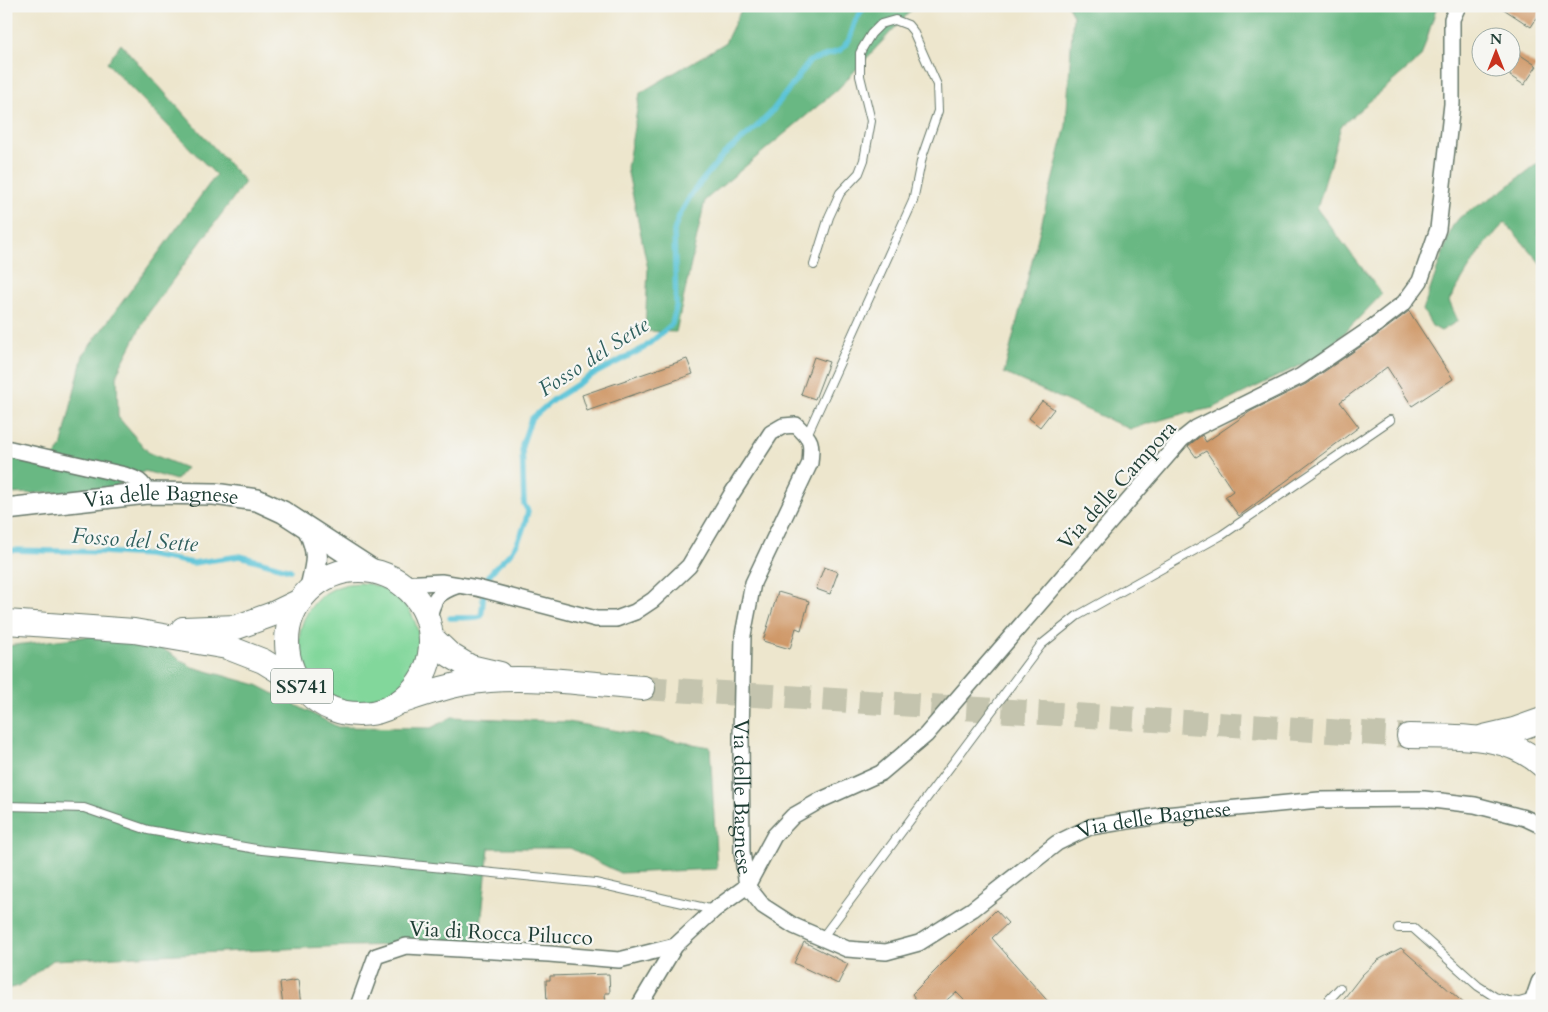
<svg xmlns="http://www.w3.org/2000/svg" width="1548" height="1012" font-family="Cardo,serif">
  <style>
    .green { fill: #82d79b; stroke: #508a68 }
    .forest { fill: #69b883; stroke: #447a5c }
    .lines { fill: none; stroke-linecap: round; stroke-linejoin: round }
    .stream { stroke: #5cc4d8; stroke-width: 5.5 }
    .building { fill: #cf9868 }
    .primary-tunnel { stroke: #c4c4ae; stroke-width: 24; stroke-dasharray: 24 12; stroke-linecap: butt }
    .lane-casing { stroke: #67786a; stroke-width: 10 }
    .street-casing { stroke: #67786a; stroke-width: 18 }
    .secondary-casing { stroke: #67786a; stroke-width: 24 }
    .primary-casing { stroke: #67786a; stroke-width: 26 }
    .lane { stroke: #fff; stroke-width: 8 }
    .street { stroke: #fff; stroke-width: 15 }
    .secondary { stroke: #fff; stroke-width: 21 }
    .primary { stroke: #fff; stroke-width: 24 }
    .labels { text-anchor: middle; stroke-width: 4.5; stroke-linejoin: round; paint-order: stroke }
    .shield { fill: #f6f6f2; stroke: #60746d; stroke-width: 1 }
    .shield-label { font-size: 20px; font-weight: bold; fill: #1f3d34 }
    .street-label { font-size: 21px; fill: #1f3d34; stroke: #f6f6f2 }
    .water-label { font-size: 22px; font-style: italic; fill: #2e5f5d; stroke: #f6f6f2 }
  </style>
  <rect width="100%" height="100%" fill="#f6f6f2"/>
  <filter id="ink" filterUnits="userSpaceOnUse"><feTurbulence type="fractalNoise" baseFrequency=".02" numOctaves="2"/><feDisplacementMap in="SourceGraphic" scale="10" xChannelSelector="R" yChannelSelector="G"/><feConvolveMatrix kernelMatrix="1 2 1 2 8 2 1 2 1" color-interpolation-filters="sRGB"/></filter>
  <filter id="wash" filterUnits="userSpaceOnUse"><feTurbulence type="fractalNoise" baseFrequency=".0096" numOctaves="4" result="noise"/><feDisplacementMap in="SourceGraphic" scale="20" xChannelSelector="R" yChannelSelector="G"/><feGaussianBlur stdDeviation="1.12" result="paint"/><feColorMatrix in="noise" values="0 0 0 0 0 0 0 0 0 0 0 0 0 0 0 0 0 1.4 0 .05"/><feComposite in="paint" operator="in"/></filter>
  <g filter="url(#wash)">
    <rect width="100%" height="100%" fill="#ede6cd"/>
    <circle class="green" cx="359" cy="643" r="60"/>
    <g class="forest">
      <path d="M 743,6 L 915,6 L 837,90 L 705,200 L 676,332 L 645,331 L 648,269 L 627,168 L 640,93 L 725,43 Z"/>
      <path d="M 1068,6 L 1437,6 L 1421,57 L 1341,126 L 1317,209 L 1382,294 L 1325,353 L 1213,408 L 1178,415 L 1130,429 L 1004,373 L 1066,126 L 1073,15 Z"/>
      <path d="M 121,44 L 245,182 L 147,315 L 117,373 L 118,417 L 149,453 L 186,468 L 176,480 L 145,471 L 106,491 L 6,494 L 6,454 L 47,465 L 61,448 L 83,355 L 216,175 L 107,63 Z"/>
      <path d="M 1542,160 L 1542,227 L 1537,231 L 1542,237 L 1542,265 L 1505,222 L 1481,249 L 1449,301 L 1458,321 L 1441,331 L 1432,326 L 1423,310 L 1452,227 L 1460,217 L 1502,191 Z"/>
      <path d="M 134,631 L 192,667 L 257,685 L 338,727 L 431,728 L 452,717 L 568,722 L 710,747 L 717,869 L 620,873 L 570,848 L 489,848 L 479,944 L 346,946 L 53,960 L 19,986 L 6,989 L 6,646 Z"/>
    </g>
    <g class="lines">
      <g class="stream">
        <path d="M 6,550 L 102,552 L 147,555 L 193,563 L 240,556 L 290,570"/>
        <path d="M 450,618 C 459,617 474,619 481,616 C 484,603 482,589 488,577 C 494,567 505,560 512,551 C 521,539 525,525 528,511 L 524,504 L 522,445 L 531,419 L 553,400 L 590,376 L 644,348 L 672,324 L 676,307 L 674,231 L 679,216 L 692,193 L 724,154 L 751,132 L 770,114 L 810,61 L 841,50 L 849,40 L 856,20 L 865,6"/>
      </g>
    </g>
    <g id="blocks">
      <g class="building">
        <path d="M 1499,6 L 1542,6 L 1542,10 L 1531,27 Z"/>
        <path d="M 1510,48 L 1537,66 L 1524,85 L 1510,76 Z"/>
        <path d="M 1409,311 L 1453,379 L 1412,406 L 1387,367 L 1340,402 L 1359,427 L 1239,516 L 1225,497 L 1233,491 L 1206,451 L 1196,457 L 1188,446 L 1202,435 L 1206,442 L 1251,411 L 1306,384 L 1376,336 Z"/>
        <path d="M 814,357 L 829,362 L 815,399 L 801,394 Z"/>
        <path d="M 687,359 L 693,374 L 587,411 L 582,395 Z"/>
        <path d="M 1042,401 L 1054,409 L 1040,427 L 1029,418 Z"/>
        <path d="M 824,567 L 838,572 L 830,594 L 816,589 Z"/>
        <path d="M 778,592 L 809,601 L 801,630 L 796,628 L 790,649 L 763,641 Z"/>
        <path d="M 996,910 L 1008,923 L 992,938 L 1052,1006 L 970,1006 L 956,992 L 940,1006 L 921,1006 L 912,994 Z"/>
        <path d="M 804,942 L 848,964 L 838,984 L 794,963 Z"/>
        <path d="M 1401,948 L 1467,1006 L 1338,1006 L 1362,975 L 1378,960 Z"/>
        <path d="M 609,974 L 610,993 L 605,993 L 606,1006 L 547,1006 L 546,980 L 550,980 L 550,976 Z"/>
        <path d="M 298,980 L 301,1006 L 283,1006 L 280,983 Z"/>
      </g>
    </g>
  </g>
  <g filter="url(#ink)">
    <use href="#blocks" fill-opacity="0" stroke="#67786a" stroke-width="1"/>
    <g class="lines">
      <path class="primary-tunnel" d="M 643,688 L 1409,736"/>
      <g class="lane-casing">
        <g id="lane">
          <path d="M 807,435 L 913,201 L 922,157 L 938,111 L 937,85 L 913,31 L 908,25 L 895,20 L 881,24 L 871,34 L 862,49 L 860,53 L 860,76 L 871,121 L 864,160 L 859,173 L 840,193 L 829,217 L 814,265"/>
          <path d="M 6,806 L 84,808 L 148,830 L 262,850 L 595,883 L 714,910"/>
          <path d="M 1398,928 L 1413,928 L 1478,986 L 1495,997 L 1509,1001 L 1519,1002 L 1533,998"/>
          <path d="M 822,938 L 1041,645 L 1077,616 L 1222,535 L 1390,420"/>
          <path d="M 1323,1006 L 1340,988"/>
        </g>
      </g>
      <g class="street-casing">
        <g id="street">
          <path d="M 6,448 L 125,475 C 137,479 143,481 147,493"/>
          <path id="s1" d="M 400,584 L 441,582 L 477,588 L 596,619 L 616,619 L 635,612 L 653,600 L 689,566 L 731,495 L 771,433 L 783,426 L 796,425 C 812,440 812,442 810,463 L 753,583 L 743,635 L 741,738 L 742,852 L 747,886 L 763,906 L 794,926 L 847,949 L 886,952 L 919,943 L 973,909 L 1057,843 L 1090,827 L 1165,815 L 1319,800 L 1424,799 L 1475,805 L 1525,818 L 1542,826"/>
          <path d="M 428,622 C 433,598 436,593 459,585"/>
          <path d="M 358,1006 L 376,956 L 406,946 L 549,954 L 619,960 L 675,946"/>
          <path d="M 639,1006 L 675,946 L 714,910 L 747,886 L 774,836 L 793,816 L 821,800 L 881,773 L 926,735 L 1181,440 L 1196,428 L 1301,376 L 1370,329 L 1404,303 L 1420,281 L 1438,229 L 1452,104 L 1452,19 L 1458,6"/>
        </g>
      </g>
      <g class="secondary-casing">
        <g id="secondary">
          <path id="s2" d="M 6,509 L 147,493 L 214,494 L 257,500 L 283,512 L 377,573"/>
          <path d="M 309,530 C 320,554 317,562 311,587"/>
          <path d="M 1534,1006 L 1542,983"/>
        </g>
      </g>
      <g class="primary-casing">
        <g id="primary">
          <circle cx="359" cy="642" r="72"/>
          <path d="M 6,622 L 134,631 L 227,647 L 263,661 L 299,683"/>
          <path d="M 183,629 L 237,627 L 273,614 L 300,601"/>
          <path d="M 431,637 L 450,655 L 470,667 L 500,674"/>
          <path d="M 403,701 C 424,694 444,687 466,683 C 522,673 586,684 643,688"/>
          <path d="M 1409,736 C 1454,737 1506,732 1542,765"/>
          <path d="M 1484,737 L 1514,730 L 1542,720"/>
        </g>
      </g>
      <use href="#lane" class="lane"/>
      <use href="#street" class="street"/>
      <use href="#secondary" class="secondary"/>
      <use href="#primary" class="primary"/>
    </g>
  </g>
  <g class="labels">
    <rect class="shield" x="271" y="668.5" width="62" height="35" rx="4"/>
    <g class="shield-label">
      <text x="302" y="693">SS741</text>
    </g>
    <g class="street-label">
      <text transform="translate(1117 485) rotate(-48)" y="7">Via delle Campora</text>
      <text dy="7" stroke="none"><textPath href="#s2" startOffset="156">Via delle Bagnese</textPath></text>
      <text dy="7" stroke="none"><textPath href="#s1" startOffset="886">Via delle Bagnese</textPath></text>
      <text dy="7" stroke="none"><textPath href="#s1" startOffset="1441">Via delle Bagnese</textPath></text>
      <text transform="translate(501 933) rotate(3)" y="7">Via di Rocca Pilucco</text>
    </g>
    <g class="water-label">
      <text transform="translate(593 356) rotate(-33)" y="8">Fosso del Sette</text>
      <text transform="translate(135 539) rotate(4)" y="8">Fosso del Sette</text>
    </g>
  </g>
  <rect width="1548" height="1012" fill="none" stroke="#f6f6f2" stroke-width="25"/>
  <g transform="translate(1496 52)"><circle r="24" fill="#f6f6f2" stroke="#a0aca6"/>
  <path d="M0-4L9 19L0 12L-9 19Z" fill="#c8321e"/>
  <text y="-8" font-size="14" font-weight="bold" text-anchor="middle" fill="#1f3d34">N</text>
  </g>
</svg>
